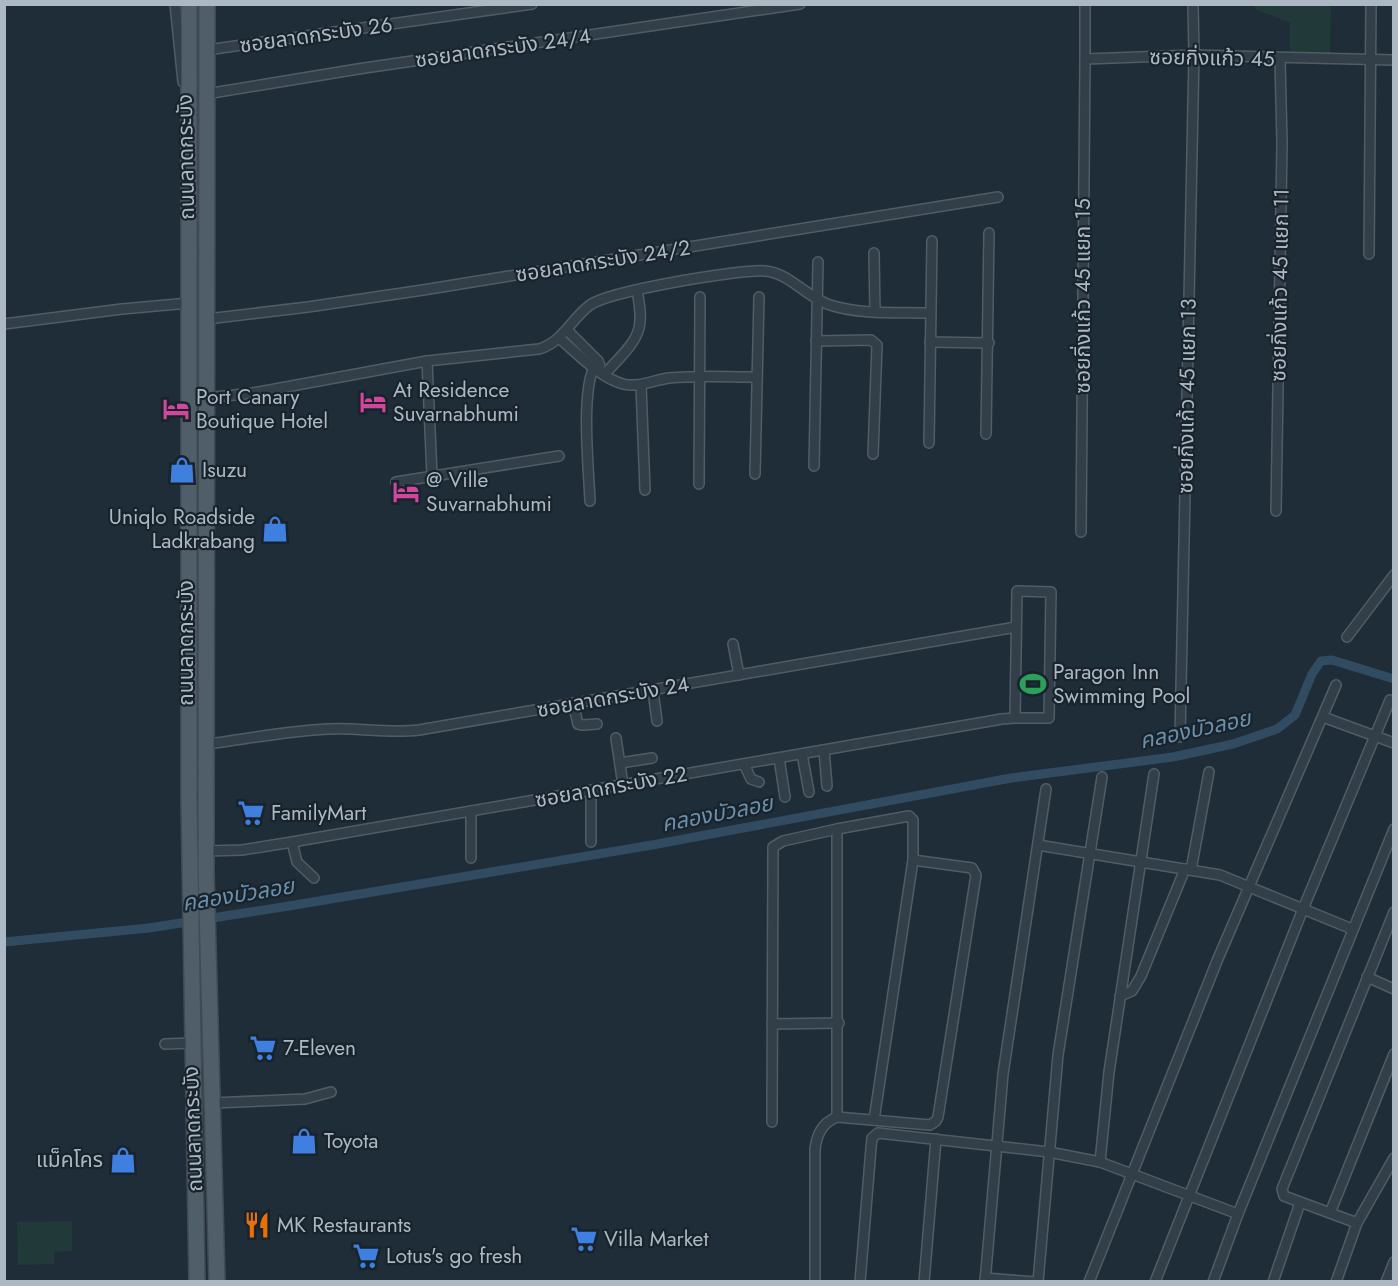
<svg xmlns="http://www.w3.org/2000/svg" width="1398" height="1286" font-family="Jost,'Noto Sans Thai',sans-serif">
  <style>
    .green { fill: #213938 }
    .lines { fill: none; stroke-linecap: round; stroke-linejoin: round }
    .canal { stroke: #314c60; stroke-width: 9 }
    .street-casing { stroke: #505c66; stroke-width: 12 }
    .primary-casing { stroke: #3f4a55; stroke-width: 18 }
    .street { stroke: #323e48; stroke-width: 9 }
    .primary { stroke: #505e69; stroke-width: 15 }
    .labels { text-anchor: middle; stroke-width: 4.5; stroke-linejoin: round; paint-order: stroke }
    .street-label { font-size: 21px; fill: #acb9c5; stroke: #18232c }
    .poi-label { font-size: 21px; fill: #acb9c5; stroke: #18232c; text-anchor: start }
    .water-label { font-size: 22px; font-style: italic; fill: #6b90ab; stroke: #18232c }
  </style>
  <rect width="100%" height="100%" fill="#1f2d38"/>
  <g class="green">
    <path d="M 1255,5 L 1331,5 L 1330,56 L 1290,55 L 1290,23 L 1255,9 Z"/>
    <path d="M 72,1221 L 72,1251 L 54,1252 L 54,1264 L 18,1265 L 17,1222 Z"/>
  </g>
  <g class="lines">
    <path class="canal" d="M 4,942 L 149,928 L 295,905 L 652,845 L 1011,778 L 1173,757 L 1233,744 L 1277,729 L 1295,715 L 1312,674 L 1321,661 L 1332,660 L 1394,679"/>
    <g class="street-casing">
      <g id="street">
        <path d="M 175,4 L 183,82"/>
        <path d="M 1085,4 L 1085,59 L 1194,55 L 1394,60"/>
        <path d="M 207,50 L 532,4"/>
        <path d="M 206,94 L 358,69 L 800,4"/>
        <path d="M 874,253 L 875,311"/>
        <path d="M 1369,254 L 1371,4"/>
        <path d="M 207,319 L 308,307 L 423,290 L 998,197"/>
        <path d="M 4,324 L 122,309 L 189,303"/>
        <path d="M 567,330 L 598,361 L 600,366"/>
        <path d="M 559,338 C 578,354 599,377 623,384 C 639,388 653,380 669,378 C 698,375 728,377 757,377"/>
        <path d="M 816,341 L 871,340 L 877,345 L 873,454"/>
        <path d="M 930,342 L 989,343"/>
        <path d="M 427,361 L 432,476"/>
        <path d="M 605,374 C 616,361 635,345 639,328 C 642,316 639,302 637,290"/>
        <path d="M 641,385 L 645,490"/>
        <path d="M 206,398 L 253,393 L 427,361 L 539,349 C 563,342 571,319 590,305 C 610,291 739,269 765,271 C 790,273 807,298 830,305 C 861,315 898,312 930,313"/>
        <path d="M 986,434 L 989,233"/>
        <path d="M 929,443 L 932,241"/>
        <path d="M 814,466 L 818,262"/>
        <path d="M 755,474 L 759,297"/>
        <path d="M 396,482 L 559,456"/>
        <path d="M 699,484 L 700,297"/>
        <path d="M 590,501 C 589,471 579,381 598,361"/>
        <path d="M 1276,511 L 1282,143 L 1280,59"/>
        <path d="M 1081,532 L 1085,59"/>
        <path d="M 1347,637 L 1394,575"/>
        <path d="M 733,644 L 739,675"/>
        <path d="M 653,691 L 657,721"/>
        <path d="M 573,703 L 578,724 L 583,725 L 597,724"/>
        <path d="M 1323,717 L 1394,743"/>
        <path d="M 1180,737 L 1194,55 L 1193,4"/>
        <path d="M 616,738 L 623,785"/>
        <path d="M 207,744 C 247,739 287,731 327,729 C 358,727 388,734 419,730 L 1016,627"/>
        <path d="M 824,750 L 827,786"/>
        <path d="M 802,754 L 809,792"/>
        <path d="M 779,758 L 785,797"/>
        <path d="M 620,763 L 652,758"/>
        <path d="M 744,764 L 751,779 L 759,782"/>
        <path d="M 591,791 L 591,842"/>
        <path d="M 837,829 L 837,1117"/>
        <path d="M 292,842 L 297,862 L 314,878"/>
        <path d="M 1038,845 L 1220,875 L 1352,929"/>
        <path d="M 207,851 L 242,850 L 292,842 L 1002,719 L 1015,718 L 1049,718 L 1051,592 L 1017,591 L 1015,718"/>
        <path d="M 471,858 L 471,811"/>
        <path d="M 1191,870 L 1209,772"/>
        <path d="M 1367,977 L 1394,989"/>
        <path d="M 1120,996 L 1132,991 L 1141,976 L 1185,869"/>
        <path d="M 772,1024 L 839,1023"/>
        <path d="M 165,1044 L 192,1043"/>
        <path d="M 213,1103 L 305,1099 L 331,1092"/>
        <path d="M 772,1122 L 773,847 L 783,841 L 837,829 L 909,816 L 913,820 L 913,860 L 874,1120"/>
        <path d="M 1100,1162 L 1109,1072 L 1154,774"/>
        <path d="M 1330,1213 L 1394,1054"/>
        <path d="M 1357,1223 L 1284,1196 L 1282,1189 L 1394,912"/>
        <path d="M 985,1278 L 1035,1282"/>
        <path d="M 815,1282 L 815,1149 C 817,1134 822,1123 837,1117 L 930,1125 L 936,1121 L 938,1117 L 976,875 L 972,868 L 913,860"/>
        <path d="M 860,1282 L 871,1148 L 872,1138 L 878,1133 L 1049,1152 L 1100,1162 L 1238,1214"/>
        <path d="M 924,1282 L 936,1139"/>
        <path d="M 985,1282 L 1003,1074 L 1046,789"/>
        <path d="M 1038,1282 L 1058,1055 L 1102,777"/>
        <path d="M 1089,1282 L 1217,961 L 1336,685"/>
        <path d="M 1155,1282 L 1303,909 L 1390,700"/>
        <path d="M 1213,1282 L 1238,1214 L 1394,829"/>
        <path d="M 1273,1282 L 1300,1203"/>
        <path d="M 1336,1282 L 1357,1223 L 1394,1158"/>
        <path d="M 1386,1282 L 1394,1262"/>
      </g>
    </g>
    <g class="primary-casing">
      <g id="primary">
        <path d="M 189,4 L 189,800 L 197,1282"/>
        <path d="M 207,4 L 206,873 L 217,1282"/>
      </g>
    </g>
    <use href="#street" class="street"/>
    <use href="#primary" class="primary"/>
  </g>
  <defs>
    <g id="hotel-bare" transform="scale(2.07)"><path d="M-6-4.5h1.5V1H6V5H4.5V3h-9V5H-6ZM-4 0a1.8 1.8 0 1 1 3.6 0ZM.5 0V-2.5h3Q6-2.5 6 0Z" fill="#d1479c" stroke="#18232c" stroke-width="2.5" paint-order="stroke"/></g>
    <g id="shop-bare" transform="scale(2.07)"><path d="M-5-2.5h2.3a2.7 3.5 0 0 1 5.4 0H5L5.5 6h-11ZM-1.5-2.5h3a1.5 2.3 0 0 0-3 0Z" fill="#3f7fe0" stroke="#18232c" stroke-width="2.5" paint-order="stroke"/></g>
    <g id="stadium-bare" transform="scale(2.07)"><path d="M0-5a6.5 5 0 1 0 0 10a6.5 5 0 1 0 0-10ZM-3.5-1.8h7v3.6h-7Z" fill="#2e9e5b" stroke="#18232c" stroke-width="2.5" paint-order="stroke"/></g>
    <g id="supermarket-bare" transform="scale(2.07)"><path d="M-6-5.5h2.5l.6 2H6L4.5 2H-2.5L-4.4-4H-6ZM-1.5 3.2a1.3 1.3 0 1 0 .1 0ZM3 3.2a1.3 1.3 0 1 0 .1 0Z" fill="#3f7fe0" stroke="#18232c" stroke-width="2.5" paint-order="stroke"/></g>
    <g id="restaurant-bare" transform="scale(2.07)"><path d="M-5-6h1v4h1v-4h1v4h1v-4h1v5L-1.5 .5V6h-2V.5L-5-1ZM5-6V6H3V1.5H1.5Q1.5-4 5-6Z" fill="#e8710a" stroke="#18232c" stroke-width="2.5" paint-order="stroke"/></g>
  </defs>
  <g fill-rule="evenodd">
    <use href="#hotel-bare" x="373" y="402"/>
    <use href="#hotel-bare" x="176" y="409"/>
    <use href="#shop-bare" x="182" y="470"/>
    <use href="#hotel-bare" x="406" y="492"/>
    <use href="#shop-bare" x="275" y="529"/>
    <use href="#stadium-bare" x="1033" y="684"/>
    <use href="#supermarket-bare" x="251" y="813"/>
    <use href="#supermarket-bare" x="263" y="1048"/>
    <use href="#shop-bare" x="304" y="1141"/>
    <use href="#shop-bare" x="123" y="1160"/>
    <use href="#restaurant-bare" x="257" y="1225"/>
    <use href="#supermarket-bare" x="584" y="1239"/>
    <use href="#supermarket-bare" x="366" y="1256"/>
  </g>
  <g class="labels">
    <g class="street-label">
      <text transform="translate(316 35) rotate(-8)" y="7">ซอยลาดกระบัง 26</text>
      <text transform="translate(503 48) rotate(-8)" y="7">ซอยลาดกระบัง 24/4</text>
      <text transform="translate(1212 58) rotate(1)" y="7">ซอยกิ่งแก้ว 45</text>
      <text transform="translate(186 157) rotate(-91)" y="7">ถนนลาดกระบัง</text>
      <text transform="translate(603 261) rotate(-9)" y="7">ซอยลาดกระบัง 24/2</text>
      <text transform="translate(1280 285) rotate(-89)" y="7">ซอยกิ่งแก้ว 45 แยก 11</text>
      <text transform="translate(1083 296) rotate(-90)" y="7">ซอยกิ่งแก้ว 45 แยก 15</text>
      <text transform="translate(1187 396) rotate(-89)" y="7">ซอยกิ่งแก้ว 45 แยก 13</text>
      <text transform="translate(186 643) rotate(-90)" y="7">ถนนลาดกระบัง</text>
      <text transform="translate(613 697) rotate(-10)" y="7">ซอยลาดกระบัง 24</text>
      <text transform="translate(611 787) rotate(-10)" y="7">ซอยลาดกระบัง 22</text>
      <text transform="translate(193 1129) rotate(-92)" y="7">ถนนลาดกระบัง</text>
    </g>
    <g class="poi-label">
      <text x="393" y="397">At Residence<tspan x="393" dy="24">Suvarnabhumi</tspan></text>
      <text x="196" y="404">Port Canary<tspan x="196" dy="24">Boutique Hotel</tspan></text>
      <text x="202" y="477">Isuzu</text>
      <text x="426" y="487">@ Ville<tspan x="426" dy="24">Suvarnabhumi</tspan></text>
      <text x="255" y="524" text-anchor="end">Uniqlo Roadside<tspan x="255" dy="24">Ladkrabang</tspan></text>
      <text x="1053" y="679">Paragon Inn<tspan x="1053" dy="24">Swimming Pool</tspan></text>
      <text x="271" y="820">FamilyMart</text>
      <text x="283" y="1055">7-Eleven</text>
      <text x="324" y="1148">Toyota</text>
      <text x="103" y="1167" text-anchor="end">แม็คโคร</text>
      <text x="277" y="1232">MK Restaurants</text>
      <text x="604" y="1246">Villa Market</text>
      <text x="386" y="1263">Lotus's go fresh</text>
    </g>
    <g class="water-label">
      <text transform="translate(1195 729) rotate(-12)" y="8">คลองบัวลอย</text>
      <text transform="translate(717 813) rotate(-11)" y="8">คลองบัวลอย</text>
      <text transform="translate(238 894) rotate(-9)" y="8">คลองบัวลอย</text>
    </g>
  </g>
  <rect width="1398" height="1286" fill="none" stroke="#acb9c5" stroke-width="12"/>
</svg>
